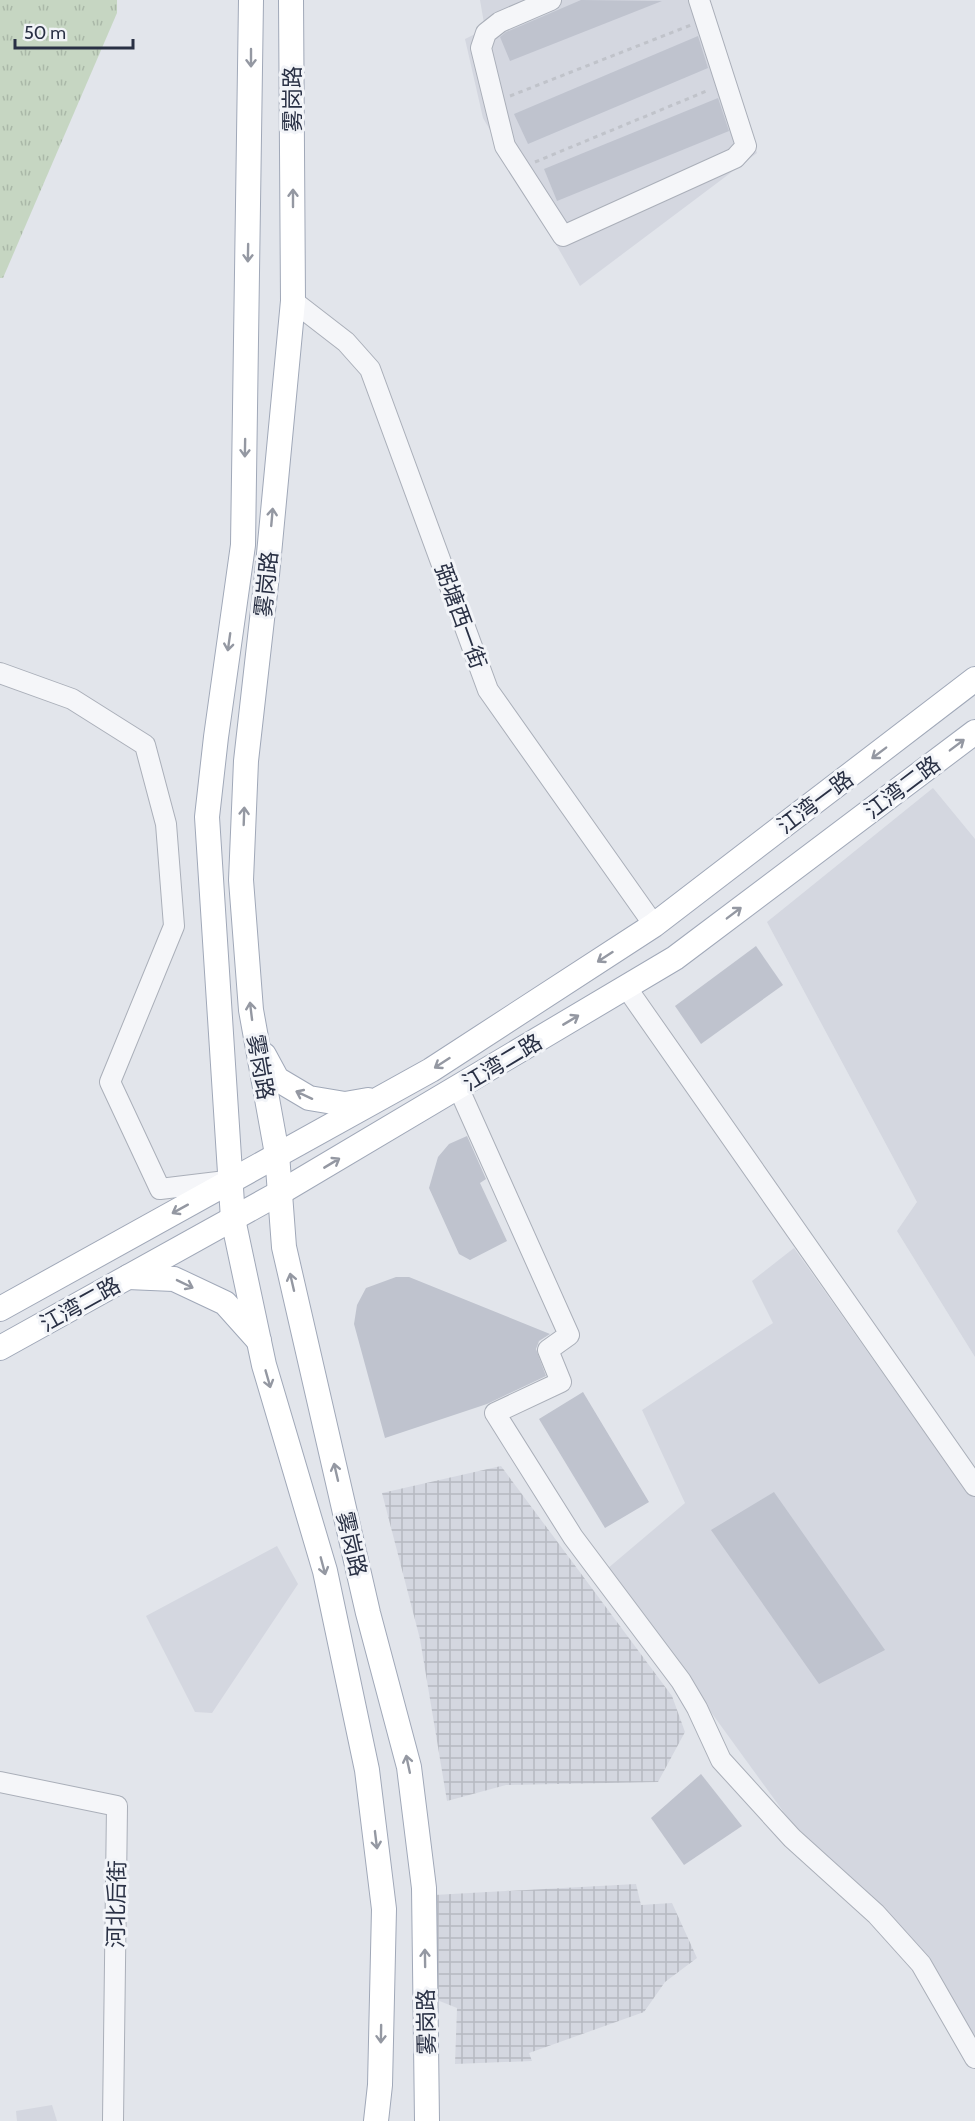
<svg xmlns="http://www.w3.org/2000/svg" width="975" height="2121" font-family="Cabin,'Noto Sans SC',sans-serif">
  <style>
    .built { fill: #d4d7e0 }
    .industrial { fill: url(#industrial-grid) }
    .grass { fill: url(#grass-tufts) }
    .building { fill: #bfc3ce }
    .lines { fill: none; stroke-linecap: round; stroke-linejoin: round }
    .minor-casing { stroke: #aaafb9; stroke-width: 22 }
    .major-casing { stroke: #a0a8b8; stroke-width: 26 }
    .path { stroke: #c0c3ca; stroke-width: 3; stroke-dasharray: 4.5 4.5; stroke-linecap: butt }
    .minor { stroke: #f5f6f9; stroke-width: 20 }
    .major { stroke: #fff; stroke-width: 24 }
    .oneway { stroke: #9498a2 }
    .labels { text-anchor: middle; stroke-width: 6; stroke-linejoin: round; paint-order: stroke }
    .street-label { font-size: 22px; fill: #293044; stroke: #f2f4f8 }
  </style>
  <defs>
    <pattern id="industrial-grid" width="8" height="8" patternUnits="userSpaceOnUse" patternTransform="scale(1.5)"><rect width="8" height="8" fill="#d4d7e0"/><path d="M0 4h8M4 0v8" fill="none" stroke="#b6b9c1"/></pattern>
    <pattern id="grass-tufts" width="24" height="20" patternUnits="userSpaceOnUse" patternTransform="scale(1.5)"><rect width="24" height="20" fill="#c6d6c2"/><path d="M3 7l-1-3M5 7V3M7 7l1-3M15 17l-1-3M17 17v-4M19 17l1-3" fill="none" stroke="#aab8a8"/></pattern>
  </defs>
  <rect width="100%" height="100%" fill="#e2e5eb"/>
  <g class="built">
    <path d="M 480,0 L 706,0 L 757,153 L 580,286 L 483,118 L 465,39 L 485,29 Z"/>
    <path d="M 933,788 L 975,839 L 975,1357 L 897,1231 L 917,1202 L 767,922 Z"/>
    <path d="M 794,1248 L 969,1495 L 975,1493 L 975,2066 L 933,1973 L 841,1891 L 607,1569 L 685,1503 L 642,1410 L 773,1323 L 752,1281 Z"/>
    <path d="M 277,1546 L 298,1584 L 212,1713 L 195,1712 L 146,1616 Z"/>
    <path d="M 52,2105 L 57,2121 L 17,2121 L 16,2111 Z"/>
  </g>
  <g class="industrial">
    <path d="M 501,1466 L 672,1696 L 685,1732 L 658,1782 L 506,1785 L 447,1801 L 420,1639 L 382,1493 Z"/>
    <path d="M 636,1884 L 641,1905 L 672,1903 L 697,1958 L 665,1982 L 644,2012 L 529,2053 L 532,2061 L 455,2064 L 457,2008 L 437,2000 L 434,1895 Z"/>
  </g>
  <path class="grass" d="M 0,0 L 117,0 L 117,13 L 3,278 L 0,278 Z"/>
  <g class="building">
    <path d="M 581,0 L 662,1 L 510,61 L 500,37 L 506,32 Z"/>
    <path d="M 698,36 L 708,68 L 528,144 L 514,114 Z"/>
    <path d="M 718,98 L 729,131 L 557,201 L 544,169 Z"/>
    <path d="M 756,946 L 783,985 L 701,1044 L 675,1006 Z"/>
    <path d="M 467,1136 L 486,1179 L 480,1183 L 507,1241 L 470,1260 L 459,1254 L 429,1188 L 438,1157 L 449,1144 Z"/>
    <path d="M 396,1277 L 409,1277 L 550,1334 L 539,1341 L 536,1349 L 546,1376 L 487,1404 L 385,1438 L 354,1324 L 357,1305 L 366,1288 Z"/>
    <path d="M 583,1392 L 649,1502 L 605,1528 L 539,1419 Z"/>
    <path d="M 774,1492 L 885,1650 L 819,1684 L 711,1530 Z"/>
    <path d="M 701,1774 L 742,1826 L 684,1865 L 651,1818 Z"/>
  </g>
  <g class="lines">
    <g class="minor-casing">
      <g id="minor">
        <path d="M 551,0 L 500,22 L 486,33 L 481,48 L 505,146 L 563,236 L 735,158 L 746,146 L 699,0"/>
        <path d="M 293,301 L 346,342 L 370,369 L 488,690 L 654,925"/>
        <path d="M 0,673 L 72,699 L 145,745 L 166,824 L 174,926 L 110,1082 L 160,1189 L 226,1181"/>
        <path d="M 626,987 L 975,1486"/>
        <path d="M 458,1087 L 569,1335 L 548,1350 L 561,1382 L 495,1413 L 573,1537 L 681,1681 L 697,1708 L 721,1760 L 792,1838 L 876,1914 L 921,1964 L 975,2058"/>
        <path d="M 0,1782 L 117,1806 L 113,2121"/>
      </g>
    </g>
    <g class="major-casing">
      <g id="major">
        <path d="M 251,0 L 243,545 L 216,737 L 207,817 L 233,1219 L 264,1365 L 325,1571 L 367,1770 L 384,1909 L 380,2085 L 376,2121"/>
        <path d="M 291,0 L 293,301 L 267,575 L 246,761 L 241,880 L 251,1010 L 277,1154 L 284,1247 L 368,1613 L 409,1767 L 424,1888 L 427,2121"/>
        <path d="M 264,1055 L 277,1079 L 309,1098 L 345,1104 L 368,1100"/>
        <path d="M 128,1277 L 174,1279 L 225,1303 L 259,1341"/>
        <path d="M 0,1309 L 431,1070 L 654,925 L 975,679"/>
        <path d="M 0,1348 L 281,1192 L 675,958 L 975,732"/>
      </g>
    </g>
    <g class="path">
      <path d="M 510,96 L 691,25"/>
      <path d="M 535,162 L 709,90"/>
    </g>
    <use href="#minor" class="minor"/>
    <use href="#major" class="major"/>
  </g>
  <defs><path id="oneway-shaft" d="M-6 0H5M1.5-3L5.5 0L1.5 3" fill="none" stroke-width="1.6" stroke-linecap="round" stroke-linejoin="round" transform="scale(1.5)"/></defs>
  <g class="oneway">
    <use href="#oneway-shaft" transform="translate(251 58) rotate(90)"/>
    <use href="#oneway-shaft" transform="translate(293 198) rotate(-90)"/>
    <use href="#oneway-shaft" transform="translate(248 253) rotate(91)"/>
    <use href="#oneway-shaft" transform="translate(245 448) rotate(91)"/>
    <use href="#oneway-shaft" transform="translate(272 517) rotate(-85)"/>
    <use href="#oneway-shaft" transform="translate(229 642) rotate(98)"/>
    <use href="#oneway-shaft" transform="translate(957 745) rotate(-37)"/>
    <use href="#oneway-shaft" transform="translate(879 753) rotate(143)"/>
    <use href="#oneway-shaft" transform="translate(244 816) rotate(-88)"/>
    <use href="#oneway-shaft" transform="translate(734 913) rotate(-37)"/>
    <use href="#oneway-shaft" transform="translate(605 957) rotate(147)"/>
    <use href="#oneway-shaft" transform="translate(251 1011) rotate(-97)"/>
    <use href="#oneway-shaft" transform="translate(571 1020) rotate(-31)"/>
    <use href="#oneway-shaft" transform="translate(442 1063) rotate(147)"/>
    <use href="#oneway-shaft" transform="translate(304 1095) rotate(-155)"/>
    <use href="#oneway-shaft" transform="translate(332 1163) rotate(-31)"/>
    <use href="#oneway-shaft" transform="translate(180 1209) rotate(151)"/>
    <use href="#oneway-shaft" transform="translate(292 1282) rotate(-103)"/>
    <use href="#oneway-shaft" transform="translate(185 1284) rotate(26)"/>
    <use href="#oneway-shaft" transform="translate(268 1379) rotate(74)"/>
    <use href="#oneway-shaft" transform="translate(336 1472) rotate(-103)"/>
    <use href="#oneway-shaft" transform="translate(323 1566) rotate(75)"/>
    <use href="#oneway-shaft" transform="translate(408 1764) rotate(-102)"/>
    <use href="#oneway-shaft" transform="translate(376 1840) rotate(83)"/>
    <use href="#oneway-shaft" transform="translate(425 1958) rotate(-91)"/>
    <use href="#oneway-shaft" transform="translate(381 2034) rotate(91)"/>
  </g>
  <g class="labels">
    <g class="street-label">
      <text transform="translate(292 99) rotate(-90)" y="8">雾岗路</text>
      <text transform="translate(266 584) rotate(-84)" y="8">雾岗路</text>
      <text transform="translate(461 616) rotate(70)" y="8">弼塘西一街</text>
      <text transform="translate(902 787) rotate(-37)" y="8">江湾二路</text>
      <text transform="translate(815 802) rotate(-37)" y="8">江湾一路</text>
      <text transform="translate(502 1062) rotate(-31)" y="8">江湾二路</text>
      <text transform="translate(261 1067) rotate(80)" y="8">雾岗路</text>
      <text transform="translate(80 1304) rotate(-29)" y="8">江湾二路</text>
      <text transform="translate(352 1544) rotate(77)" y="8">雾岗路</text>
      <text transform="translate(116 1904) rotate(-89)" y="8">河北后街</text>
      <text transform="translate(426 2022) rotate(-91)" y="8">雾岗路</text>
    </g>
  </g>
  <path d="M15 39v9h118v-9" fill="none" stroke="#293044" stroke-width="3"/>
  <text x="24" y="39" font-size="18" fill="#293044" stroke="#f2f4f8" stroke-width="4.5" paint-order="stroke">50 m</text>
</svg>
